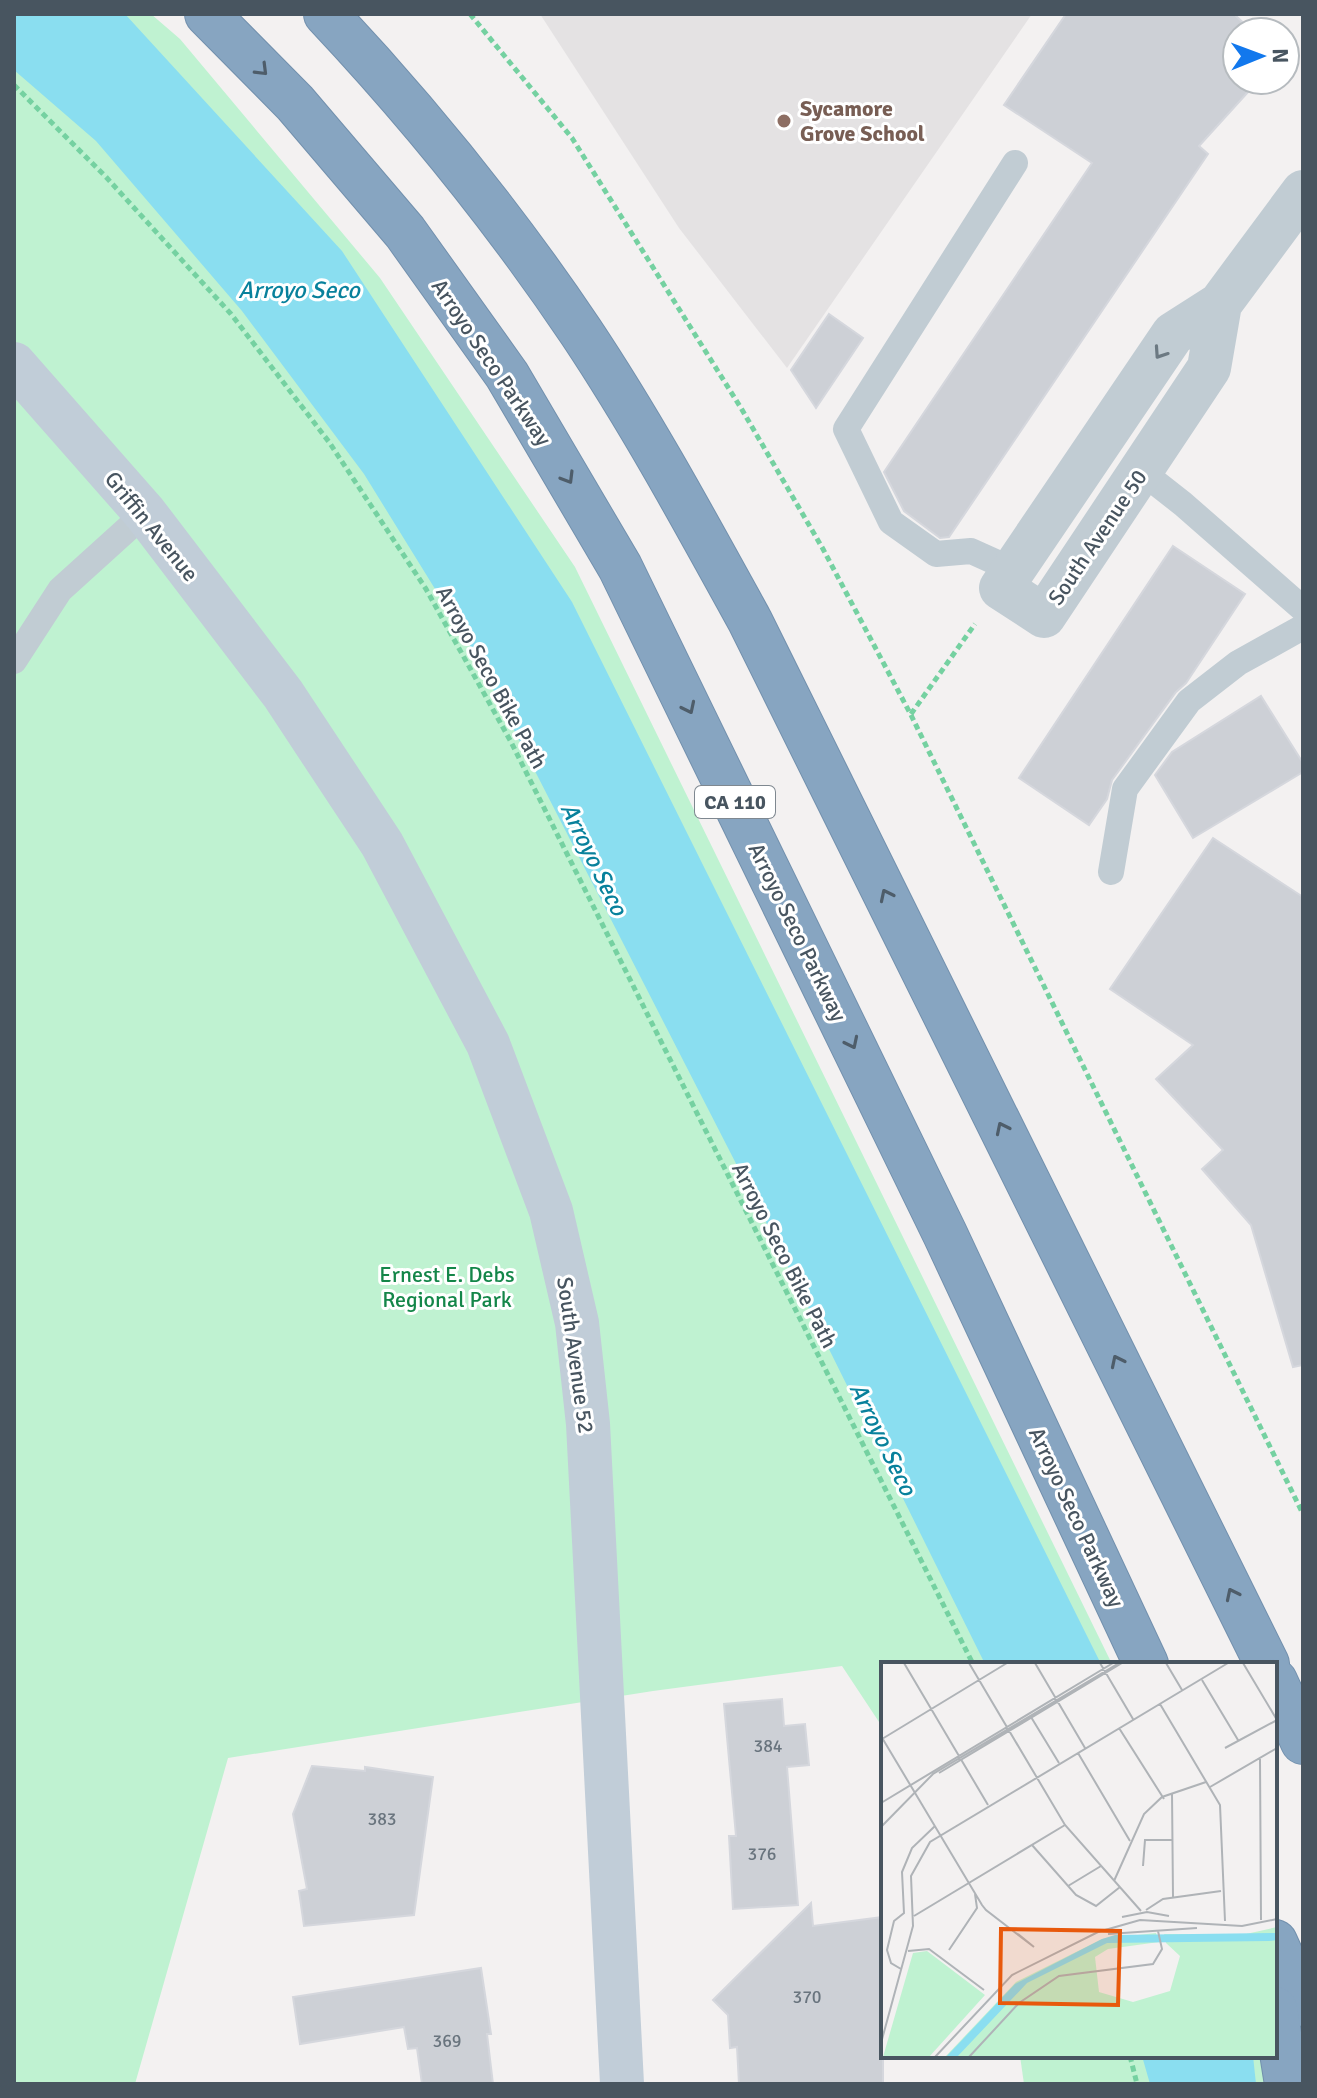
<svg xmlns="http://www.w3.org/2000/svg" width="1317" height="2098" font-family="Signika,sans-serif">
  <style>
    .education { fill: #e4e2e3 }
    .green { fill: #bff2d1 }
    .water { fill: #8adef0 }
    .building { fill: #cdd0d6; stroke: #d5d7dd; stroke-width: 2 }
    .lines { fill: none; stroke-linecap: round; stroke-linejoin: round }
    .highway-casing { stroke: #7290ad; stroke-width: 46 }
    .path { stroke: #75d1a1; stroke-width: 5; stroke-dasharray: 6 4; stroke-linecap: butt }
    .lane { stroke: #c1ccd3; stroke-width: 26 }
    .street { stroke: #c1ccd3; stroke-width: 44 }
    .secondary { stroke: #c1cdd8; stroke-width: 44 }
    .highway { stroke: #87a5c1; stroke-width: 44 }
    .oneway { stroke: #4e5d6a }
    .oneway2 { stroke: #6c7982 }
    .education-dot { fill: #8d6e63; stroke: #fff; stroke-width: 3 }
    .labels { text-anchor: middle; stroke-width: 6; stroke-linejoin: round; paint-order: stroke }
    .number-label { font-size: 18px; fill: #69747e }
    .shield { fill: #fff; stroke: #7f8890; stroke-width: 2 }
    .shield-label { font-size: 20px; font-weight: bold; fill: #485560 }
    .education-label { font-size: 22px; font-weight: bold; fill: #785e54; stroke: #fff; text-anchor: start }
    .street-label { font-size: 22px; fill: #485560; stroke: #fff }
    .park-label { font-size: 22px; fill: #148649; stroke: #fff }
    .water-label { font-size: 24px; font-style: italic; fill: #08819c; stroke: #fff }
    .inset-road { fill: none; stroke: #afb3b7; stroke-width: 2 }
    .view { fill: #e8590c; fill-opacity: 0.15; stroke: #e8590c; stroke-width: 4 }
    .inset-edge { fill: none; stroke: #485560; stroke-width: 4 }
  </style>
  <rect width="100%" height="100%" fill="#f3f1f1"/>
  <path class="education" d="M 540,14 L 1032,14 L 787,368 L 679,228 Z"/>
  <g class="green">
    <path d="M 14,14 L 151,14 L 180,39 L 380,278 L 575,567 L 1112,1664 L 883,1664 L 883,1728 L 842,1666 L 653,1691 L 228,1758 L 135,2084 L 14,2084 Z"/>
    <path d="M 1020,2056 L 1265,2056 L 1268,2084 L 1024,2084 Z"/>
  </g>
  <g class="water">
    <path d="M 14,14 L 125,14 L 342,251 L 572,602 L 1101,1664 L 985,1664 L 769,1228 L 474,652 L 364,474 L 242,311 L 96,141 L 14,70 Z"/>
    <path d="M 1142,2056 L 1253,2056 L 1256,2084 L 1150,2084 Z"/>
  </g>
  <g class="building">
    <path d="M 1066,14 L 1234,14 L 1253,32 L 1237,32 L 1237,80 L 1259,80 L 1199,146 L 1208,154 L 949,537 L 940,538 L 904,511 L 884,472 L 1092,163 L 1004,105 Z"/>
    <path d="M 829,314 L 863,338 L 816,408 L 791,370 Z"/>
    <path d="M 1173,546 L 1245,594 L 1186,683 L 1176,692 L 1112,780 L 1107,799 L 1089,825 L 1019,778 Z"/>
    <path d="M 1261,696 L 1303,763 L 1303,772 L 1193,838 L 1155,775 L 1172,752 Z"/>
    <path d="M 1213,838 L 1303,897 L 1303,1365 L 1293,1367 L 1251,1225 L 1202,1169 L 1223,1150 L 1156,1079 L 1193,1045 L 1110,989 Z"/>
    <path d="M 782,1699 L 784,1726 L 805,1724 L 809,1765 L 787,1767 L 798,1905 L 733,1909 L 729,1836 L 736,1836 L 724,1704 Z"/>
    <path d="M 312,1766 L 365,1771 L 365,1767 L 433,1777 L 414,1915 L 304,1926 L 299,1891 L 307,1889 L 293,1814 Z"/>
    <path d="M 811,1903 L 813,1926 L 883,1917 L 883,2084 L 739,2084 L 737,2047 L 730,2048 L 728,2015 L 713,2000 Z"/>
    <path d="M 481,1968 L 491,2034 L 487,2034 L 493,2084 L 422,2084 L 417,2048 L 408,2049 L 404,2027 L 300,2044 L 293,1997 Z"/>
  </g>
  <g class="lines">
    <g class="highway-casing">
      <g id="highway">
        <path d="M 207,14 L 295,103 L 405,232 L 507,375 L 620,567 L 945,1234 L 1146,1664"/>
        <path d="M 326,14 C 419,113 505,219 581,332 C 643,425 696,523 750,621 L 1267,1664"/>
        <path d="M 1275,1681 L 1303,1742"/>
        <path d="M 1275,1942 L 1303,2004"/>
        <path d="M 1275,2009 L 1287,2084"/>
      </g>
    </g>
    <g class="path">
      <path d="M 470,14 L 572,138 L 741,408 L 823,549 L 911,715 L 1303,1514"/>
      <path d="M 14,85 L 106,177 L 231,314 L 329,442 L 426,589 L 511,742 L 973,1664"/>
      <path d="M 911,714 L 975,624"/>
      <path d="M 1130,2056 L 1137,2084"/>
    </g>
    <g class="lane">
      <path d="M 1141,471 L 1183,504 L 1303,609"/>
      <path d="M 1013,570 L 971,551 L 936,554 L 891,522 L 846,429 L 1015,163"/>
      <path d="M 14,661 L 60,590 L 145,513"/>
      <path d="M 1111,872 L 1125,789 L 1189,701 L 1238,663 L 1303,627"/>
    </g>
    <path class="street" d="M 1220,304 L 1209,368 L 1044,616 L 1001,588 L 1173,334 L 1220,304 L 1303,192"/>
    <path class="secondary" d="M 14,364 L 145,513 L 283,694 L 382,844 L 488,1044 L 551,1211 L 577,1323 L 588,1424 L 622,2084"/>
    <use href="#highway" class="highway"/>
  </g>
  <defs><path id="oneway-chevron" d="M-2-3.5L2.5 0L-2 3.5" fill="none" stroke-width="1.6" stroke-linecap="round" stroke-linejoin="round" transform="scale(2)"/></defs>
  <g class="oneway">
    <use href="#oneway-chevron" transform="translate(262 70) rotate(45)"/>
    <use href="#oneway-chevron" transform="translate(568 478) rotate(59)"/>
    <use href="#oneway-chevron" transform="translate(689 708) rotate(64)"/>
    <use href="#oneway-chevron" transform="translate(886 895) rotate(-116)"/>
    <use href="#oneway-chevron" transform="translate(852 1043) rotate(64)"/>
    <use href="#oneway-chevron" transform="translate(1002 1128) rotate(-116)"/>
    <use href="#oneway-chevron" transform="translate(1117 1361) rotate(-116)"/>
    <use href="#oneway-chevron" transform="translate(1232 1594) rotate(-116)"/>
  </g>
  <use class="oneway2" href="#oneway-chevron" transform="translate(1160 353) rotate(124)"/>
  <circle class="education-dot" cx="784" cy="121" r="8"/>
  <g class="labels">
    <g class="number-label">
      <text x="768" y="1752">384</text>
      <text x="382" y="1825">383</text>
      <text x="762" y="1860">376</text>
      <text x="807" y="2003">370</text>
      <text x="447" y="2047">369</text>
    </g>
    <rect class="shield" x="695" y="786" width="80" height="32" rx="6"/>
    <g class="shield-label">
      <text x="735" y="809">CA 110</text>
    </g>
    <g class="education-label">
      <text x="800" y="116">Sycamore<tspan x="800" dy="25">Grove School</tspan></text>
    </g>
    <g class="street-label">
      <text transform="translate(492 362) rotate(56)" y="8">Arroyo Seco Parkway</text>
      <text transform="translate(152 526) rotate(51)" y="8">Griffin Avenue</text>
      <text transform="translate(1097 537) rotate(-56)" y="8">South Avenue 50</text>
      <text transform="translate(492 677) rotate(61)" y="8">Arroyo Seco Bike Path</text>
      <text transform="translate(798 932) rotate(64)" y="8">Arroyo Seco Parkway</text>
      <text transform="translate(785 1255) rotate(63)" y="8">Arroyo Seco Bike Path</text>
      <text transform="translate(576 1355) rotate(82)" y="8">South Avenue 52</text>
      <text transform="translate(1077 1517) rotate(65)" y="8">Arroyo Seco Parkway</text>
    </g>
    <g class="park-label">
      <text x="447" y="1282">Ernest E. Debs<tspan x="447" dy="25">Regional Park</tspan></text>
    </g>
    <g class="water-label">
      <text x="299" y="298">Arroyo Seco</text>
      <text transform="translate(594 859) rotate(64)" y="8">Arroyo Seco</text>
      <text transform="translate(883 1439) rotate(64)" y="8">Arroyo Seco</text>
    </g>
  </g>
  <g transform="translate(881 1662)">
    <rect width="396" height="396" fill="#f3f1f1"/>
    <path d="M 396,265 L 396,395 L 64,395 L 135,320 L 221,277 L 275,271 L 278,280 L 227,287 L 214,295 L 218,330 L 252,340 L 289,329 L 299,294 L 285,281 L 283,272 L 365,272 ZM 46,289 L 104,333 L 48,395 L 2,395 L 32,291 Z" fill="#bff2d1"/>
    <path d="M 396,271 L 396,278 L 388,279 L 226,281 L 146,321 L 76,395 L 65,395 L 134,322 L 221,277 L 234,273 Z" fill="#8adef0"/>
    <path class="inset-road" d="M 23,1 L 107,143M 88,1 L 184,163 L 260,249M 154,1 L 204,86M 219,1 L 252,57M 285,1 L 301,28M 362,1 L 396,58M 321,18 L 357,78M 279,42 L 339,143 L 344,259M 150,55 L 178,101M 238,66 L 283,137M 0,74 L 101,243 L 105,248 L 153,285 L 137,272M 1,77 L 126,1M 344,86 L 396,58M 197,91 L 249,179M 379,97 L 380,258M 58,111 L 241,1M 329,125 L 396,86M 291,131 L 292,235M 0,141 L 232,1M 0,165 L 52,112 L 238,1M 151,183 L 195,233 L 215,244 L 239,225M 262,204 L 264,178 L 291,178M 233,219 L 263,152 L 281,135 L 325,120M 187,224 L 220,204M 265,248 L 282,237 L 340,229M 33,254 L 184,163M 241,255 L 266,250 L 288,254M 227,272 L 316,266M 68,288 L 96,246 L 94,232M 27,289 L 48,287 L 103,328M 20,307 L 10,301 L 6,288 L 13,259 L 23,251 L 21,210 L 31,186 L 54,164M 0,381 L 32,264 L 30,214 L 49,180 L 347,1M 54,395 L 131,313 L 217,270 L 259,258 L 361,264 L 396,257M 88,395 L 138,341 L 178,314 L 272,302 L 281,287 L 277,269"/>
    <path class="view" d="M 120,267 L 239,269 L 237,343 L 119,341 Z"/>
    <rect width="396" height="396" class="inset-edge"/>
  </g>
  <rect width="1317" height="2098" fill="none" stroke="#485560" stroke-width="32"/>
  <g transform="translate(1261 56) rotate(89)"><circle r="38" fill="#ffffff" stroke="#b6bbbf" stroke-width="2"/>
  <path d="M0-6L14 30L0 20L-14 30Z" fill="#1278ed"/>
  <text y="-12" font-size="22" font-weight="bold" text-anchor="middle" fill="#485560">N</text>
  </g>
</svg>
